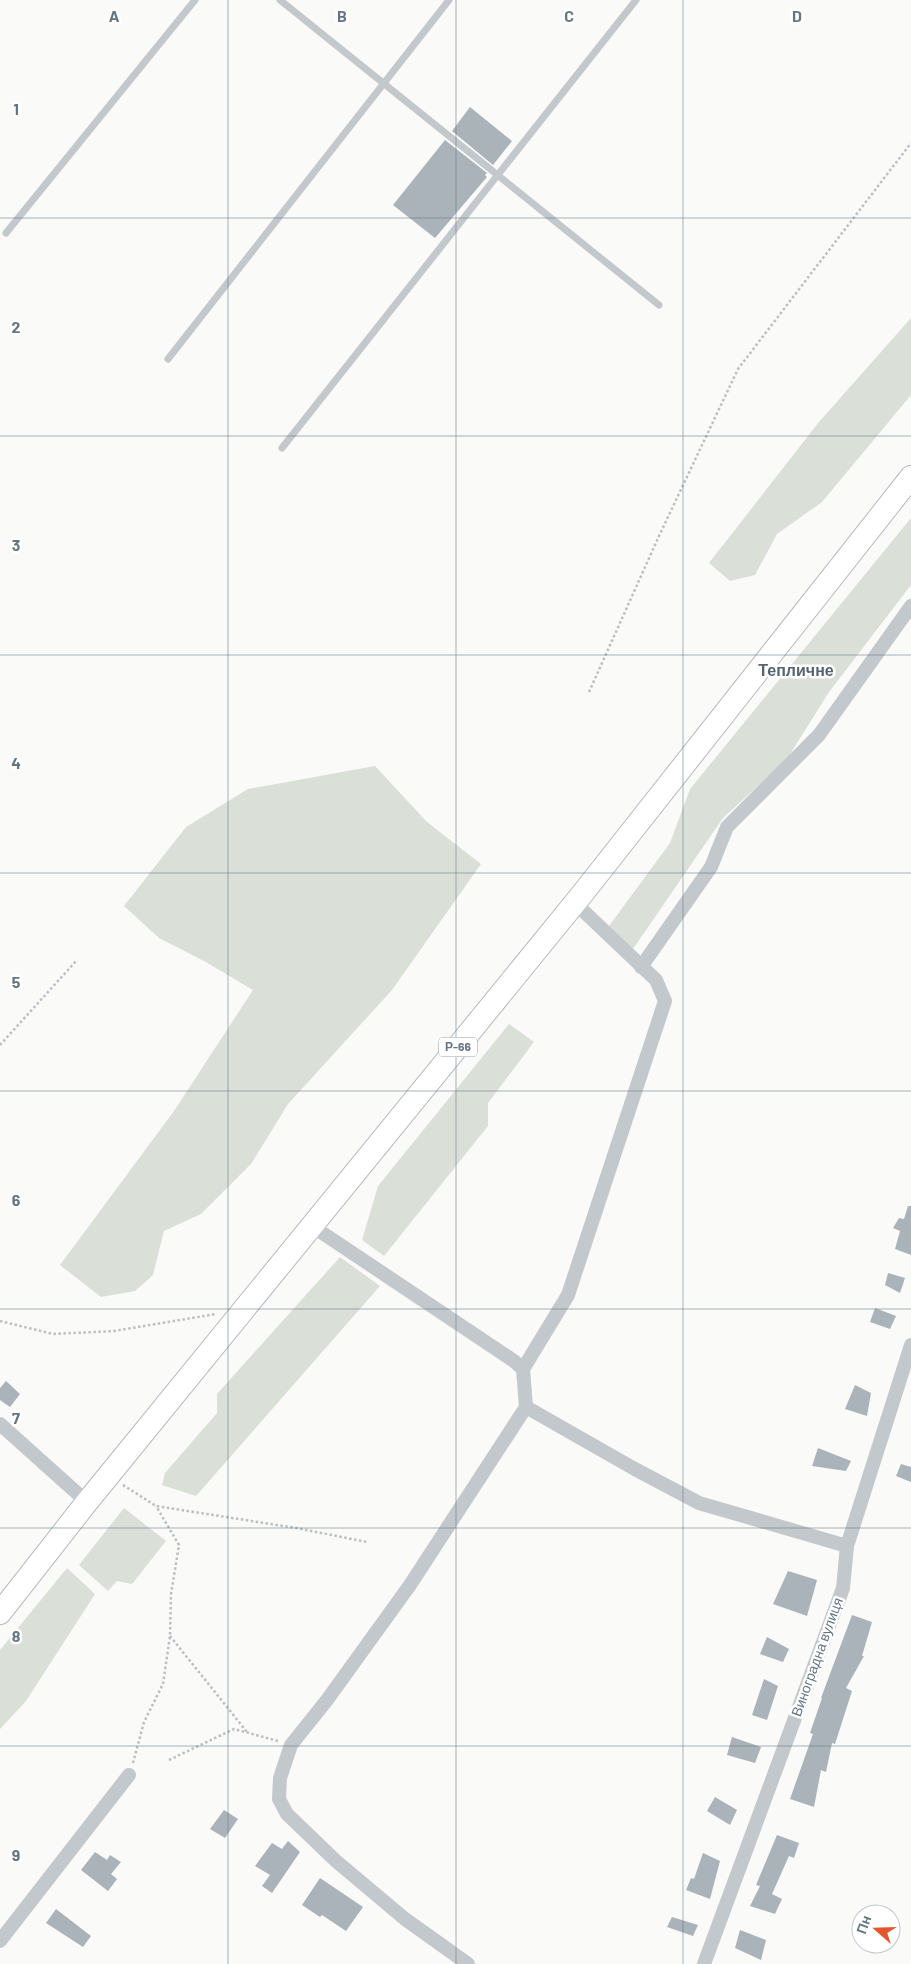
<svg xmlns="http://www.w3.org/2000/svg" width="911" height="1964" font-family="Barlow,sans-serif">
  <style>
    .green { fill: #dadfd7 }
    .building { fill: #aab3b9 }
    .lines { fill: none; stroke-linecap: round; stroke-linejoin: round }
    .primary-casing { stroke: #b5babe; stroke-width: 24 }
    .path { stroke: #bbbfc2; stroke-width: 2.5; stroke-dasharray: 2.5 2.5; stroke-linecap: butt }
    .lane { stroke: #c3c8cc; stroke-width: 7 }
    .street { stroke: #c3c8cc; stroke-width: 14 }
    .primary { stroke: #fff; stroke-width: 22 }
    .grid { fill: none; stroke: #657683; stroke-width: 1; stroke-opacity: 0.55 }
    .labels { text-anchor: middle; stroke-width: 5; stroke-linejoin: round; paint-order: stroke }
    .shield { fill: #fff; stroke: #939fa8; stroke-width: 1 }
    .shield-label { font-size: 12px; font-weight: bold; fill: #657683 }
    .street-label { font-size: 14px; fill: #657683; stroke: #fff }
    .quarter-label { font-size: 16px; font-weight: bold; fill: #57646e; stroke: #fff }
    .grid-label { font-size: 16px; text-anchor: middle; font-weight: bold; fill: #657683; stroke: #fff; stroke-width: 5; stroke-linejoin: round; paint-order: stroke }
  </style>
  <rect width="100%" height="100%" fill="#fafaf8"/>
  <g class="green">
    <path d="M 911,318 L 911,395 L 822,502 L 777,534 L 755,575 L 730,581 L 709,563 L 819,422 Z"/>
    <path d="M 911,518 L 911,585 L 829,692 L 787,759 L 723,818 L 633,949 L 609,926 L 670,843 L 690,789 Z"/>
    <path d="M 375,766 L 427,822 L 481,864 L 392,990 L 288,1104 L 251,1164 L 201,1214 L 164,1231 L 153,1275 L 135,1291 L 101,1297 L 60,1265 L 174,1111 L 253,990 L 204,961 L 159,938 L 124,906 L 186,827 L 248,789 Z"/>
    <path d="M 509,1024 L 534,1042 L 488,1103 L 488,1126 L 384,1256 L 362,1240 L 378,1186 Z"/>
    <path d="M 340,1257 L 380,1286 L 196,1496 L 162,1485 L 165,1473 L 217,1413 L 217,1394 Z"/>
    <path d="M 124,1508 L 166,1541 L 132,1584 L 117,1581 L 108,1591 L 79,1565 Z"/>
    <path d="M 67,1568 L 95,1594 L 26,1701 L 0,1729 L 0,1650 Z"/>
  </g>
  <g class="building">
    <path d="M 470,107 L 512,141 L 493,165 L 452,131 Z"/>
    <path d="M 445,140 L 487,173 L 485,175 L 487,177 L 435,238 L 393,205 Z"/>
    <path d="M 908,1206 L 911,1206 L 911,1255 L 895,1249 L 900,1231 L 893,1228 L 899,1218 L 904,1219 Z"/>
    <path d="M 888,1273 L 905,1278 L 900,1293 L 885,1285 Z"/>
    <path d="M 875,1308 L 896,1316 L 890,1329 L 870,1322 Z"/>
    <path d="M 6,1381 L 20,1394 L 10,1407 L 0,1400 L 0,1388 Z"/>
    <path d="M 855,1385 L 871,1393 L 867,1416 L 845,1409 Z"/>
    <path d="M 818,1448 L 851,1461 L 846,1471 L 812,1466 Z"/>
    <path d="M 901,1464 L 911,1467 L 911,1482 L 896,1476 Z"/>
    <path d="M 788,1571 L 817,1580 L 807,1616 L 773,1604 Z"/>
    <path d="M 852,1615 L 872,1622 L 862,1656 L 864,1656 L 846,1688 L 852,1691 L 835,1744 L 832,1743 L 826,1772 L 821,1770 L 814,1807 L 790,1799 L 813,1734 L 810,1733 L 822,1698 L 821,1698 Z"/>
    <path d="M 767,1637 L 789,1649 L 783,1662 L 760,1654 Z"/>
    <path d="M 764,1679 L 778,1686 L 767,1720 L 752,1715 Z"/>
    <path d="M 732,1737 L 761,1747 L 755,1763 L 727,1755 Z"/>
    <path d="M 715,1797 L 737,1810 L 730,1825 L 707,1811 Z"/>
    <path d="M 224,1810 L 238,1819 L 225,1838 L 210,1829 Z"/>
    <path d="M 777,1835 L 799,1843 L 794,1858 L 789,1856 L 772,1894 L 782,1899 L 775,1914 L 750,1906 L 760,1886 L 756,1885 Z"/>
    <path d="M 288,1841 L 300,1852 L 272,1893 L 262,1886 L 270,1875 L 255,1866 L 272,1843 L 282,1849 Z"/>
    <path d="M 95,1852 L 107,1860 L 110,1855 L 121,1862 L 111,1874 L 117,1879 L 108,1891 L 81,1870 Z"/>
    <path d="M 703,1853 L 720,1861 L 710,1899 L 686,1890 L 691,1878 L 694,1879 Z"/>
    <path d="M 320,1878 L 363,1907 L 346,1931 L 322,1915 L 320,1917 L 302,1905 Z"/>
    <path d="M 56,1909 L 91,1936 L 83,1947 L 46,1923 Z"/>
    <path d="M 672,1917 L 698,1925 L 693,1936 L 667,1927 Z"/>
    <path d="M 740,1930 L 766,1940 L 761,1960 L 735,1948 Z"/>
  </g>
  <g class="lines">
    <g class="primary-casing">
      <path id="primary" d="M 0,1613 L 87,1502 L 583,893 L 911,477"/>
    </g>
    <g class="path">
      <path d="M 589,692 L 659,536 L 738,369 L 911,143"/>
      <path d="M 0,1045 L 77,960"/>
      <path d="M 0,1321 L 53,1334 L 114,1331 L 216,1314"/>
      <path d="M 123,1485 L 156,1506 L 296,1528 L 367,1542"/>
      <path d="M 170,1636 L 247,1732"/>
      <path d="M 169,1760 L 234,1729 L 278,1741"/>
      <path d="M 133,1763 L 144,1722 L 163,1684 L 170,1636 L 171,1594 L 179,1545 L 156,1506"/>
    </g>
    <g class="lane">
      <path d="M 280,0 L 659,305"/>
      <path d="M 6,233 L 195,0"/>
      <path d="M 168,359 L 449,0"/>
      <path d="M 282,448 L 636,0"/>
    </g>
    <g class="street">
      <path d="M 641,967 L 711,867 L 727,827 L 819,735 L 911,606"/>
      <path d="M 312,1226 L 514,1361 L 523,1369 L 526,1407 L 633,1468 L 699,1503 L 847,1546"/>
      <path d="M 523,1369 L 568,1295 L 665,1001 L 656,980 L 575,903"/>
      <path d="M 0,1424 L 87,1502"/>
      <path d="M 0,1941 L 129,1775"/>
      <path d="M 468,1964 L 405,1919 L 336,1861 L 287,1814 L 279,1799 L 280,1778 L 291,1745 L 327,1700 L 410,1585 L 526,1407"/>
      <path d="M 704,1964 L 843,1588 L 847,1546 L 911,1345"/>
    </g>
    <use href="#primary" class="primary"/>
  </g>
  <path class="grid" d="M 228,0 L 228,1964M 456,0 L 456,1964M 683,0 L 683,1964M 0,218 L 911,218M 0,436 L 911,436M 0,655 L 911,655M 0,873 L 911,873M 0,1091 L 911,1091M 0,1309 L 911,1309M 0,1528 L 911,1528M 0,1746 L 911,1746"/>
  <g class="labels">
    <rect class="shield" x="439" y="1037.5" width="38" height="19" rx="4"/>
    <g class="shield-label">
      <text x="458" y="1051">Р-66</text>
    </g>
    <g class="street-label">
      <text transform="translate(817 1657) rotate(-70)" y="5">Виноградна вулиця</text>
    </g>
    <g class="quarter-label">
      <text x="796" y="676">Тепличне</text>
    </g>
  </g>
  <g class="grid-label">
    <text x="114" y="22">A</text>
    <text x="342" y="22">B</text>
    <text x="569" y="22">C</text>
    <text x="797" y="22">D</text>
    <text x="16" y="115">1</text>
    <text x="16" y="333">2</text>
    <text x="16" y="551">3</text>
    <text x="16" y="769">4</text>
    <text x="16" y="988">5</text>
    <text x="16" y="1206">6</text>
    <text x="16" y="1424">7</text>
    <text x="16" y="1642">8</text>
    <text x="16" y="1861">9</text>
  </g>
  <g transform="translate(876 1929) rotate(290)"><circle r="24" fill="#ffffff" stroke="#c1c8cd"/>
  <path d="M0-4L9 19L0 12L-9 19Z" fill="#e4572e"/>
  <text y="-8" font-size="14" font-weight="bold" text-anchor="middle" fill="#657683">Пн</text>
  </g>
</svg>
